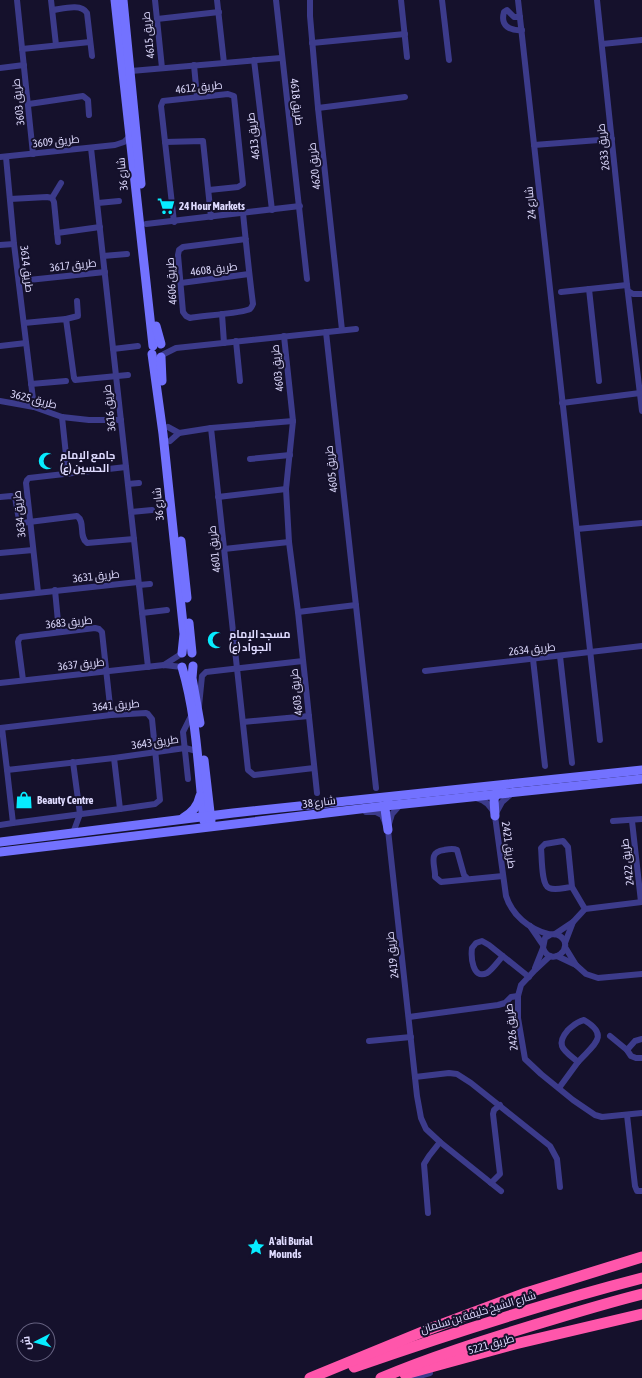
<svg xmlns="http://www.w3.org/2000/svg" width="642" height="1378" font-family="'Asap Condensed',Cairo,sans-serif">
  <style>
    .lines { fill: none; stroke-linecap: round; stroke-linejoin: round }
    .street { stroke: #3c3b8b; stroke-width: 6 }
    .secondary { stroke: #7372ff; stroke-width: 9 }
    .highway { stroke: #ff56ab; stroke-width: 11 }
    .labels { text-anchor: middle; stroke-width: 4; stroke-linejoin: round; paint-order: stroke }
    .street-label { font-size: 11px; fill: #dfdbff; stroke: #15112c }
    .poi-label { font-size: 11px; font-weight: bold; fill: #dfdbff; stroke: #15112c; text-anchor: start }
  </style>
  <rect width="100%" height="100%" fill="#15112c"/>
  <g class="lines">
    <g class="street">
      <path d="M 17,0 L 33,154"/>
      <path d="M 51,0 L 56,45"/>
      <path d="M 155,0 L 162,68"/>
      <path d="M 217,0 L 224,63"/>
      <path d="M 276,0 L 307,279"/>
      <path d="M 310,0 L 310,16 L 318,108 L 342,330"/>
      <path d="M 401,0 L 407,57"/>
      <path d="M 442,0 L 449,60"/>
      <path d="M 518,0 L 600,740"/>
      <path d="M 597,0 L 627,285 L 642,411"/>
      <path d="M 53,10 C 62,9 81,3 87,13 L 92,56"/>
      <path d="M 520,17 L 514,17 L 507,10 L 504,12 C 500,26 510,31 522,30"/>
      <path d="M 157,19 L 219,12"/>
      <path d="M 312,43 L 405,34"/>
      <path d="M 602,44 L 642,40"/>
      <path d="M 22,49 L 90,42"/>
      <path d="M 254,60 L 272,210"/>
      <path d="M 194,65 L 197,97"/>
      <path d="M 0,68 L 24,65"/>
      <path d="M 131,71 L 281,58"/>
      <path d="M 29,104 L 83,96 L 88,100 L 89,115"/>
      <path d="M 318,108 L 405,97"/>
      <path d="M 165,142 L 203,141 L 211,217"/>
      <path d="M 534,145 L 612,139"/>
      <path d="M 91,148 L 148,667"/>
      <path d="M 0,157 L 115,145 L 124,142 L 130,136"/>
      <path d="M 6,157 L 14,244 L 34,407"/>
      <path d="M 52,198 L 61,183"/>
      <path d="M 10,199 L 47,197 L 52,198 L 54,202 L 58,242"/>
      <path d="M 98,203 L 119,201"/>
      <path d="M 243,213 C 246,243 249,273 253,304 C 252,306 252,307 250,309 C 244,313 200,316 190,318 L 186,316 L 183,312 L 178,255 L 179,250 L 183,247 L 246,239"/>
      <path d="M 174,222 L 161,106 L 163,101 L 228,94 L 234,96 L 243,184 L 238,187 L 209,190"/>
      <path d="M 146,224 L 300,206"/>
      <path d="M 57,233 L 100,227"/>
      <path d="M 0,245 L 14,244"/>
      <path d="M 103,256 L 127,254"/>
      <path d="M 19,281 L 105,272"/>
      <path d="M 181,283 L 249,274"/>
      <path d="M 589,289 L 599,381"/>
      <path d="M 628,291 L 633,294 L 642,294"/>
      <path d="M 561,292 L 627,285"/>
      <path d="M 222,314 L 224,343"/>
      <path d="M 66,319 L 78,316 L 77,301"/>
      <path d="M 24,323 L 66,319 L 74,378 L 75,380 L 128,375"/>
      <path d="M 326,332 L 376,788"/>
      <path d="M 284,336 L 293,421 L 286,489 L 289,542 L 298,612 L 317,793"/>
      <path d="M 236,341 L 240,381"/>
      <path d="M 0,346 L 26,343"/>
      <path d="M 113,349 L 138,346"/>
      <path d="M 164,354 L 176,348 L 356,329"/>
      <path d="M 31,384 L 66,381"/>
      <path d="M 0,401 L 34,407 L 62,417 L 89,420 L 121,420"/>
      <path d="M 562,403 L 640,393"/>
      <path d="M 62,417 L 68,474"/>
      <path d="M 168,427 L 179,433"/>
      <path d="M 211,428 L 248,770 L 254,775 L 314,768"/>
      <path d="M 170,441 L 179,433 L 211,428 L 293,421"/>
      <path d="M 250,459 L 290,455"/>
      <path d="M 128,484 L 139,483"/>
      <path d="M 0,497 L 11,496 L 15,497 L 19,520 L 21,523 L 77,516 C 86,522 78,536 87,543 L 134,539"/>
      <path d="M 218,497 L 286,489"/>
      <path d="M 131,512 L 152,510"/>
      <path d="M 577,529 L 642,523"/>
      <path d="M 224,549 L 289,542"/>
      <path d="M 0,553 L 33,550"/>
      <path d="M 139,585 L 150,584"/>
      <path d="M 55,590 L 59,632"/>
      <path d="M 38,592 L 26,483 L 27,480 L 29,478 L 126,467"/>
      <path d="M 0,597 L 138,582"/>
      <path d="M 298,612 L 356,605"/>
      <path d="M 142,613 L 167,610"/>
      <path d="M 560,656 L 572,763"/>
      <path d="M 533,659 L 545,766"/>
      <path d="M 164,665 L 181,654"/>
      <path d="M 425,671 L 642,646"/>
      <path d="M 23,680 L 18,642 L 19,639 L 21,637 L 95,628 L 99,629 L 102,632 L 111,715"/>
      <path d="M 0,683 L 164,665 L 182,667"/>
      <path d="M 199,706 L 202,676 L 206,672 L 303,661"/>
      <path d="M 243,722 L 309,716"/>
      <path d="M 0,728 L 111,715 L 146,713 L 148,714 L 152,719 L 160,800 L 155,804 L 120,809"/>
      <path d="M 2,728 L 7,770 L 114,758 L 185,748 L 197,751"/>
      <path d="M 188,779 L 183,732 L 192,714"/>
      <path d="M 476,798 C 486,800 492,807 495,816 L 506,896 C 512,915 529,929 548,934 C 552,935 556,933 560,936 C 576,947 551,969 543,948 L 545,938 L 550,935"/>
      <path d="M 366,812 L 376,812 L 382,815 L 388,830 L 417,1096 L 421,1118 L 426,1129 L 440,1142 L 501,1191"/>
      <path d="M 496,813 L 502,802 L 511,794"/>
      <path d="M 613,821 L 642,819"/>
      <path d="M 632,821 L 641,902"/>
      <path d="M 13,823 L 120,809 L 114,758"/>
      <path d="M 389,824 L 392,814 L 400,805"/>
      <path d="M 0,825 L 13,823 L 7,770"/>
      <path d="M 73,833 L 80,814 L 73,762"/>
      <path d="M 468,879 L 464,875 L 457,850 C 453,848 449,849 444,850 C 429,852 434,862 435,874 L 435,877 L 441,882 L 503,876"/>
      <path d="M 572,887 C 566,887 556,891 549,888 C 541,885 542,856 541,848 L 545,844 L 563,841 L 568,847 L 572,887 L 585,909"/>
      <path d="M 530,926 L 543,945"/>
      <path d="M 555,934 L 573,922"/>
      <path d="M 565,943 L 573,922 L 585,909 L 642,902"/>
      <path d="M 565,947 L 576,965"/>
      <path d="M 503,956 C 498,961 493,969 487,973 C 472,980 471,956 472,948 L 476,943 L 482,941 L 489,945 L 529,977"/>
      <path d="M 550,956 L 535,970 L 521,985 L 518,996 L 518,1018 L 525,1059 L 541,1074 L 573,1100 L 595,1115 L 602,1117 L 642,1113"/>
      <path d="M 557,956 L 576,965 L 586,974 L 598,978 L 642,974"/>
      <path d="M 535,968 L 543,948"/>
      <path d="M 409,1017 L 498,1005 L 505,1003 L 511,997 L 518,996"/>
      <path d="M 584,1020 C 611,1036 593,1045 578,1062 C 565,1051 554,1046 568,1030 C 574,1025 576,1022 584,1020 Z"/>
      <path d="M 610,1036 L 627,1050 L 631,1056 L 636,1058 L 642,1058"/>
      <path d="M 369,1041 L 411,1037"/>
      <path d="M 627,1050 L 635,1041 L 642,1039"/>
      <path d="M 415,1077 L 449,1073 L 457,1074 L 471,1083 L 550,1146 L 557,1159 L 560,1187"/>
      <path d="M 559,1088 L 578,1062"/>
      <path d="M 627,1115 L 635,1186 L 637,1191 L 642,1191"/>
      <path d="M 491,1183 L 500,1174 L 493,1114 L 494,1110 L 500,1105"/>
      <path d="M 428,1213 L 424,1164 L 429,1156 L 440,1142"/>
      <path d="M 413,1378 L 430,1373"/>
    </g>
    <g class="secondary">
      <path d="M 115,0 L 153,346"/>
      <path d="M 123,0 L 141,184"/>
      <path d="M 156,326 L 161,344"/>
      <path d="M 152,354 L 163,434 L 184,634 L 182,653"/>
      <path d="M 161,357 L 162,381"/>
      <path d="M 181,541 L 187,598"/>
      <path d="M 189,623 L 192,653"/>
      <path d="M 193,666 L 192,678 L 200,723"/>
      <path d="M 182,667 C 197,717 198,770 204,821"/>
      <path d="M 204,760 L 211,821"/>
      <path d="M 388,802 L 385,809 L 388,830"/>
      <path d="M 495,816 L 494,799 L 498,791"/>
      <path d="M 183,818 C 192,813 198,806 200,796"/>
      <path d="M 0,842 L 233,813 L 642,770"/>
      <path d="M 0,852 L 385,806 L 642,779"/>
    </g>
    <g class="highway">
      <path d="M 354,1367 C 449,1334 545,1303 642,1278"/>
      <path d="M 405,1374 L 515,1344 L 642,1314"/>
      <path d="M 310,1378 L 427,1330 L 526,1293 L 642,1257"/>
      <path d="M 381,1378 C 431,1357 482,1341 534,1325 C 570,1314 606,1303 642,1294"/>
    </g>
  </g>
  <defs>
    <g id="supermarket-bare" transform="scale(1.38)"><path d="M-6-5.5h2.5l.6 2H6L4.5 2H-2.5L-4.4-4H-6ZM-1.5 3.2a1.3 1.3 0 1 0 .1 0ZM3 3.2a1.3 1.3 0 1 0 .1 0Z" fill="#07ecff" stroke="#15112c" stroke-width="2.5" paint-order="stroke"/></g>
    <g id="mosque-bare" transform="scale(1.38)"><path d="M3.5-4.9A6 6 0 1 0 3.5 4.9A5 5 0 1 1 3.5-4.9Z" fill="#07ecff" stroke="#15112c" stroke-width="2.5" paint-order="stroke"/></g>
    <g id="shop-bare" transform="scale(1.38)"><path d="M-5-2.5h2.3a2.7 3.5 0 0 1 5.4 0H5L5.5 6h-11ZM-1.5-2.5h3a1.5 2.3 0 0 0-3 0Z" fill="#07ecff" stroke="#15112c" stroke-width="2.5" paint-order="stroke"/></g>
    <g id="sight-bare" transform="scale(1.38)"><path d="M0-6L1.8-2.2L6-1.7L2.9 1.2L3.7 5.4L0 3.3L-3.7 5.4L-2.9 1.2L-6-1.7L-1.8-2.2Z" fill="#07ecff" stroke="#15112c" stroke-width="2.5" paint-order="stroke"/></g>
  </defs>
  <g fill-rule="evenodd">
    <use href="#supermarket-bare" x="166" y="206"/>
    <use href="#mosque-bare" x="47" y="461"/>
    <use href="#mosque-bare" x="216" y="640"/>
    <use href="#shop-bare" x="24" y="800"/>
    <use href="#sight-bare" x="256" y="1247"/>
  </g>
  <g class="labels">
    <g class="street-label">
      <text transform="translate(148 35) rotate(-96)" y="4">طريق 4615</text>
      <text transform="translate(199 87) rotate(-6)" y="4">طريق 4612</text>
      <text transform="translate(18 102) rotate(-96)" y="4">طريق 3603</text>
      <text transform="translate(297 102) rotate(83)" y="4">طريق 4618</text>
      <text transform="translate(253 136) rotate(-97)" y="4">طريق 4613</text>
      <text transform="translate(56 141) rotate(-6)" y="4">طريق 3609</text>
      <text transform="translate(603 147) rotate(-96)" y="4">طريق 2633</text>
      <text transform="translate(314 166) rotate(-96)" y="4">طريق 4620</text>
      <text transform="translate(122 174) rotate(-96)" y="4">شارع 36</text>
      <text transform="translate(530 203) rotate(-96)" y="4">شارع 24</text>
      <text transform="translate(73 265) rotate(-6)" y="4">طريق 3617</text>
      <text transform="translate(27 269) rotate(83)" y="4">طريق 3614</text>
      <text transform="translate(214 269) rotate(-7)" y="4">طريق 4608</text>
      <text transform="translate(171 281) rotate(-94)" y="4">طريق 4606</text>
      <text transform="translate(277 368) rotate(-96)" y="4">طريق 4603</text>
      <text transform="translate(34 399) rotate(14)" y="4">طريق 3625</text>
      <text transform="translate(109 408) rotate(-96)" y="4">طريق 3616</text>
      <text transform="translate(331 469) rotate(-96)" y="4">طريق 4605</text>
      <text transform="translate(158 504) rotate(-96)" y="4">شارع 36</text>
      <text transform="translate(19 514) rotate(-96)" y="4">طريق 3634</text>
      <text transform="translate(214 549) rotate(-96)" y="4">طريق 4601</text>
      <text transform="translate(96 576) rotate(-6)" y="4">طريق 3631</text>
      <text transform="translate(69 622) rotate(-6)" y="4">طريق 3683</text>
      <text transform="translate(532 649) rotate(-6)" y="4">طريق 2634</text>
      <text transform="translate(81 664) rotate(-6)" y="4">طريق 3637</text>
      <text transform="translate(296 692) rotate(-96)" y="4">طريق 4603</text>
      <text transform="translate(116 705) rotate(-5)" y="4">طريق 3641</text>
      <text transform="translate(155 742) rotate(-8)" y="4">طريق 3643</text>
      <text transform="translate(319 802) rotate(-7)" y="4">شارع 38</text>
      <text transform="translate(509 845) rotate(82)" y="4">طريق 2421</text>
      <text transform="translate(627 862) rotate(-97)" y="4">طريق 2422</text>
      <text transform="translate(392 955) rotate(-96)" y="4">طريق 2419</text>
      <text transform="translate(511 1027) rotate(-97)" y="4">طريق 2426</text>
      <text transform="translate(478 1312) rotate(-17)" y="4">شارع الشيخ خليفة بن سلمان</text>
      <text transform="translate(491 1344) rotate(-16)" y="4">طريق 5221</text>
    </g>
    <g class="poi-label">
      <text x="179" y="210">24 Hour Markets</text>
      <text x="60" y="459">جامع الإمام<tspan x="60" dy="13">الحسين (ع)</tspan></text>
      <text x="229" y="638">مسجد الإمام<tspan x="229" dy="13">الجواد (ع)</tspan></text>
      <text x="37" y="804">Beauty Centre</text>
      <text x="269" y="1245">A'ali Burial<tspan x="269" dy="13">Mounds</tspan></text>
    </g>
  </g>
  <g transform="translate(36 1342) rotate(264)"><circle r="19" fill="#15112c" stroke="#666280"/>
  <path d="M0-3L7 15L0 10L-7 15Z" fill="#07ecff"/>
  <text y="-6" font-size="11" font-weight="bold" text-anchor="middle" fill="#dfdbff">ش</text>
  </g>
</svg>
